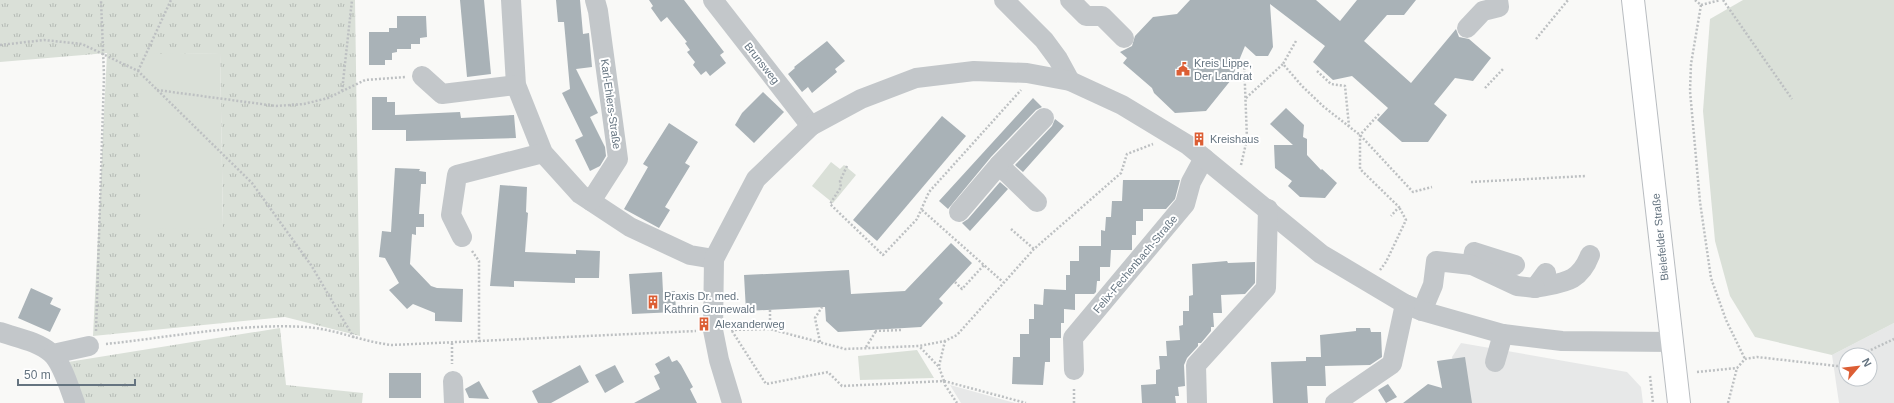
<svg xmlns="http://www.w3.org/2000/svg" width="1894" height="403" font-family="Arial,sans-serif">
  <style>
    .built { fill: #e7e8e8; fill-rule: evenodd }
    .grass { fill: url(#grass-tufts); fill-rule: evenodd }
    .park { fill: #dae0d8 }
    .building { fill: #a9b2b7 }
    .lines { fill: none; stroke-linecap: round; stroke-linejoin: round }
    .major-casing { stroke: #b8bcc0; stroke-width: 24 }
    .path { stroke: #bdc0c2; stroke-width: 2.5; stroke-dasharray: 2 2; stroke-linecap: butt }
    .minor { stroke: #c3c7ca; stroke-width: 20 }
    .major { stroke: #fff; stroke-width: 22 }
    .labels { text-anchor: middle; stroke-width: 4; stroke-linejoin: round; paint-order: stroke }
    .street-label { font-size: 11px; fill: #657480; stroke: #fff }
    .poi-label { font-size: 11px; fill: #657480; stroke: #fff; text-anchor: start }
  </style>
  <defs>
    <pattern id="grass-tufts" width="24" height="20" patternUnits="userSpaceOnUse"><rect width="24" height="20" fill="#dae0d8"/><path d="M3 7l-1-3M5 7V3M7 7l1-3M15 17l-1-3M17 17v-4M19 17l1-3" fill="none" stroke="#b4bab4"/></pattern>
  </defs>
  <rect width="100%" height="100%" fill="#f9f9f7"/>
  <g class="built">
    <path d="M 1894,323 L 1894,403 L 1839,403 L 1832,355 ZM 1846,355 L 1870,355 L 1870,379 L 1846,379 Z"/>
    <path d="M 1461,343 L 1627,372 L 1641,387 L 1643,403 L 1459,403 L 1452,357 Z"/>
    <path d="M 950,385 L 1015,403 L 961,403 Z"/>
  </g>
  <g class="grass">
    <path d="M 0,0 L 355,0 L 360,336 L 285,317 L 93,336 L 107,53 L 0,62 ZM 220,53 L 223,227 L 138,55 Z"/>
    <path d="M 280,328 L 286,385 L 363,393 L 362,403 L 84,403 L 68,362 Z"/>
  </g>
  <g class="park">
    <path d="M 1743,0 L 1894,0 L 1894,323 L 1832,355 L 1755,337 L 1730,296 L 1715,241 L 1703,111 L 1710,19 Z"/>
    <path d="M 220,53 L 223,228 L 141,229 L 138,54 Z"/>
    <path d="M 831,162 L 840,169 L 844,165 L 856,175 L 833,203 L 812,186 Z"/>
    <path d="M 917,350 L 934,378 L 860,380 L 858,356 Z"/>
  </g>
  <g class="building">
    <path d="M 460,0 L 484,0 L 491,74 L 467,77 Z"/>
    <path d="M 556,0 L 580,0 L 583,34 L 589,33 L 592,67 L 576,69 L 598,113 L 590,117 L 605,147 L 606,156 L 600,166 L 590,171 L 575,140 L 583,136 L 562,93 L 570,89 L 564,22 L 558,22 Z"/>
    <path d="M 649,0 L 684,0 L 724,52 L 720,55 L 726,63 L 710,76 L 706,71 L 701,75 L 693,65 L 695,62 L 687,52 L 690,50 L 685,43 L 687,42 L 667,17 L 661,22 L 651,8 L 653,6 Z"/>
    <path d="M 1190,0 L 1316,0 L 1340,21 L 1357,0 L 1416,0 L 1404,15 L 1387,15 L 1364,41 L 1411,83 L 1456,29 L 1459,37 L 1469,39 L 1491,58 L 1473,81 L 1455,78 L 1434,104 L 1447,115 L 1428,142 L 1402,142 L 1377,120 L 1388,108 L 1352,76 L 1333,80 L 1313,62 L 1325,46 L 1270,4 L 1273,47 L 1268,56 L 1256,56 L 1245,46 L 1231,80 L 1206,111 L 1175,113 L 1154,93 L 1152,88 L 1123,63 L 1127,58 L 1120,52 L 1132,46 L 1135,36 L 1153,17 L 1177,14 Z"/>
    <path d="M 397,16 L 426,16 L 427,37 L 420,38 L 420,44 L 411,44 L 411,49 L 397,49 L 397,52 L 392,53 L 392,60 L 385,60 L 385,65 L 369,65 L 369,32 L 389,32 L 389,28 L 397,28 Z"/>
    <path d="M 827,41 L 845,61 L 835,69 L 837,72 L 812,93 L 808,87 L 802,92 L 788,74 L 795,68 L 794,67 Z"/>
    <path d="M 763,92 L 784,112 L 754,143 L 735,125 L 742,113 Z"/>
    <path d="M 372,97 L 387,97 L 387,102 L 395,102 L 395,115 L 460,112 L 461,118 L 514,115 L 516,138 L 406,141 L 406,130 L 372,130 Z"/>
    <path d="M 1033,98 L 1042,107 L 1036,110 L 991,157 L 948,209 L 939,201 Z"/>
    <path d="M 1286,108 L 1304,125 L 1303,137 L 1307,139 L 1307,155 L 1321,170 L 1322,169 L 1337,183 L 1325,198 L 1300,197 L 1288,186 L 1292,181 L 1275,168 L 1274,145 L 1293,145 L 1270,124 Z"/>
    <path d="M 942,116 L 966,136 L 877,241 L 853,220 Z"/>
    <path d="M 1055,119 L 1064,126 L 1023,172 L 1015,165 L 1052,126 Z"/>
    <path d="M 669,123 L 698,142 L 685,163 L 690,166 L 665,207 L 670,210 L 659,228 L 624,209 L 648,167 L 643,164 Z"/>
    <path d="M 395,168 L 420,169 L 419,171 L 426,172 L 426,184 L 421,184 L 419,214 L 424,214 L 424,227 L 416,227 L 416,235 L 412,234 L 410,264 L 431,286 L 437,288 L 463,289 L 462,322 L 435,321 L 435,313 L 413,304 L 407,309 L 389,290 L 399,283 L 385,258 L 379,257 L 382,231 L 391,232 Z"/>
    <path d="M 1123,180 L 1180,180 L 1175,199 L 1166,209 L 1143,209 L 1143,221 L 1136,221 L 1136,235 L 1132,235 L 1132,250 L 1111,250 L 1110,267 L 1100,267 L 1100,281 L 1097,281 L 1096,292 L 1094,294 L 1075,294 L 1075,310 L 1064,309 L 1064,323 L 1061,323 L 1061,338 L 1050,338 L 1050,362 L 1045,362 L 1043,385 L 1012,384 L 1013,357 L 1020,357 L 1020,334 L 1029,334 L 1029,319 L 1034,319 L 1034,304 L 1043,305 L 1044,289 L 1066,290 L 1066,275 L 1070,275 L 1070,261 L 1079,261 L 1079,246 L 1101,246 L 1101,230 L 1105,231 L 1106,217 L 1111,217 L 1112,201 L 1122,201 Z"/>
    <path d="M 1000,182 L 1008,189 L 970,231 L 962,223 L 968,219 Z"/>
    <path d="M 500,185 L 527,187 L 526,212 L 528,213 L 525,252 L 576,254 L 576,250 L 600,251 L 599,278 L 575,278 L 575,283 L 514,281 L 514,287 L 490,286 Z"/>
    <path d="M 951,243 L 972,263 L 939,299 L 943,303 L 921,327 L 838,332 L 826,321 L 825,307 L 746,311 L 744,275 L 849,270 L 851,294 L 905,291 Z"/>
    <path d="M 1227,261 L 1228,263 L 1255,262 L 1255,283 L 1245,294 L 1221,295 L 1222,313 L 1213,313 L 1214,327 L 1211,327 L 1211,331 L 1201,343 L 1198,343 L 1198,346 L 1187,358 L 1184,365 L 1185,386 L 1178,387 L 1179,396 L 1175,396 L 1176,403 L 1142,403 L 1141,385 L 1156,384 L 1156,370 L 1160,369 L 1159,356 L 1167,356 L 1166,341 L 1180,340 L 1179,326 L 1183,325 L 1183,311 L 1189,311 L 1189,296 L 1193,295 L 1192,264 Z"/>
    <path d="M 662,272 L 663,292 L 675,291 L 676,312 L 632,314 L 629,274 Z"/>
    <path d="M 31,288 L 53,298 L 50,304 L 61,309 L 50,332 L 18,318 Z"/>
    <path d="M 1356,328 L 1370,328 L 1371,332 L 1381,332 L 1382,357 L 1370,365 L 1325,366 L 1326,386 L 1307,386 L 1308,403 L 1273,403 L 1271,362 L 1306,361 L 1306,357 L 1321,357 L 1320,335 L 1356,331 Z"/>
    <path d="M 669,356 L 672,362 L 677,360 L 681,365 L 693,387 L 690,389 L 697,403 L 634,403 L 660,389 L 654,376 L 660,373 L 655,364 Z"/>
    <path d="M 1465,357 L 1472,403 L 1403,403 L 1428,384 L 1442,388 L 1437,361 Z"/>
    <path d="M 580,365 L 589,382 L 551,403 L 538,403 L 532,391 Z"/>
    <path d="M 615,365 L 624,382 L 605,393 L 595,375 Z"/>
    <rect x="389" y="373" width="32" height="25"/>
    <path d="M 479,381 L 489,399 L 469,398 L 465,389 Z"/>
    <path d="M 1388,384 L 1397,397 L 1386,403 L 1378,390 Z"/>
  </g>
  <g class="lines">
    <g class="major-casing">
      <path id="major" d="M 1633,0 L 1679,403"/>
    </g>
    <g class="path">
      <path d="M 1695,0 L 1701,5"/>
      <path d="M 1723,0 L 1792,99"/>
      <path d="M 1701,5 L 1691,64 L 1690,91 L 1700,202 L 1711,278 L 1726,320 L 1745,359"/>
      <path d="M 1701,5 L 1720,0"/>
      <path d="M 1536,39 L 1568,0"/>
      <path d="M 1296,41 L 1283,64 L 1302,86 L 1324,107 L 1360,135 L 1413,192 L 1432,187"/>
      <path d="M 0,45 L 44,40 L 82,44 L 138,71 L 252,183 L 311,265 L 354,338"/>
      <path d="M 138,71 L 171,0"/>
      <path d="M 1317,71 L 1331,84 L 1345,86 L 1349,126"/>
      <path d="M 1485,88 L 1504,68"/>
      <path d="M 157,90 L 276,106 L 304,104 L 328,98 L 365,80 L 406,77"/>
      <path d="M 342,91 L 352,0"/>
      <path d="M 1246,98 L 1283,64"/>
      <path d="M 1379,114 L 1360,135 L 1360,169 L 1399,207 L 1391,216"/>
      <path d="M 1241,165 L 1247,139 L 1244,61"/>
      <path d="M 847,166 L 840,181 L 841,187 L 830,204 L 883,255 L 917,219 L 929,192 L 1021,90"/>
      <path d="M 1471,182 L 1586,176"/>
      <path d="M 922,210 L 1003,282"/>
      <path d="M 1011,229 L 1034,249"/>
      <path d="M 472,251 L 479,261 L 479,342"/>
      <path d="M 1380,270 L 1386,262 L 1406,220 L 1399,207"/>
      <path d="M 955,282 L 962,289 L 984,265"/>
      <path d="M 770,310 L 770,329"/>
      <path d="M 731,330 L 770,329 L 845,349 L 919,346 L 945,341 L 957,335 L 1034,249 L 1121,173 L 1127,154 L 1153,144"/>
      <path d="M 96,331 L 104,76 L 101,0"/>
      <path d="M 732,331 L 766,384 L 828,372 L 842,386 L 944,381 L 939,367 L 919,346"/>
      <path d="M 875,331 L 901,330 L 901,328"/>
      <path d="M 820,342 L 815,318 L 822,307"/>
      <path d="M 452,343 L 452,364"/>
      <path d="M 106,344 C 171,337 242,323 306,327 C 335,329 363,342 392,345 L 696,331"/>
      <path d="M 866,347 L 876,331"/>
      <path d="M 1860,355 L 1894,339"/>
      <path d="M 939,366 L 945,341"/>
      <path d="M 1697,372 L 1737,368 L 1745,359 L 1757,357 L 1837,366 L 1846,362"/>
      <path d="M 1650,376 L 1653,403"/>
      <path d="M 944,381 L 1026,403"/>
      <path d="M 944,381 L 945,385 L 957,403"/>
      <path d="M 1074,403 L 1074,387"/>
      <path d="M 1728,403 L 1737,368"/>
    </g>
    <g class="minor">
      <path d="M 511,0 L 516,85 L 543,153 L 580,194 L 630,227 L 690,255 L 714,259"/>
      <path d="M 713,0 L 811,126"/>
      <path d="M 1004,0 L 1044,40 L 1058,59 L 1070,81"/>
      <path d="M 1070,0 L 1086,16 L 1102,16 L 1124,38"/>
      <path d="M 1467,28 L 1483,11 L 1499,7 L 1498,0"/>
      <path d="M 422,76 L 442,94 L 516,85"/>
      <path d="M 591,201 L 618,159 L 598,11 L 595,0"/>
      <path d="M 1037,202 L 999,165 L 1044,118"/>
      <path d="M 959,212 L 999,165"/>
      <path d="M 462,237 L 451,215 L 457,175 L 543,153"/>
      <path d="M 1472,265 L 1474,252 L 1515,265"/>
      <path d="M 1546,273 L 1535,288 C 1562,282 1579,284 1590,255"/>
      <path d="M 1422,311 L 1433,285 L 1436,261 L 1472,265 L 1517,286 L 1535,288"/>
      <path d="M 0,332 C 17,338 37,341 51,353 C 62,362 70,390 75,403"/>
      <path d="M 53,354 L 89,346"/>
      <path d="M 1495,362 L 1503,334"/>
      <path d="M 1074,370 L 1073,338 L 1185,204 L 1191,182 L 1204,158"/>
      <path d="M 453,381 L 454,403"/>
      <path d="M 732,403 L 719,360 L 713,330 L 714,259 L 756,179 L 811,126 L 861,99 L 916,78 L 974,71 L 1027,73 L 1070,81 L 1122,105 L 1188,145 L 1321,254 L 1405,304 L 1422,311 L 1503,334 L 1562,341 L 1672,342"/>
      <path d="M 1197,403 L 1196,365 L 1266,288 L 1268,209"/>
      <path d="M 1335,403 L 1392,364 L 1405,304"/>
    </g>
    <use href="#major" class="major"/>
  </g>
  <defs>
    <g id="civic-bare" transform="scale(1.08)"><path d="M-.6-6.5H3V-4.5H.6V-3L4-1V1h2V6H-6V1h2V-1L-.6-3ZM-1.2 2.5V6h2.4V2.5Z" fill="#dc5e34" stroke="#fff" stroke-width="2.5" paint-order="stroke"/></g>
    <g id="building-bare" transform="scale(1.08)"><path d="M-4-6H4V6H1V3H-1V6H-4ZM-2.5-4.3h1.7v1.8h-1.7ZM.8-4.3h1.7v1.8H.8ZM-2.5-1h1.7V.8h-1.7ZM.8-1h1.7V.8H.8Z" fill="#dc5e34" stroke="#fff" stroke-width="2.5" paint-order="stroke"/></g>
  </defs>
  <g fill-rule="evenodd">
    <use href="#civic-bare" x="1183" y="69"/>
    <use href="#building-bare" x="1199" y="139"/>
    <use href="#building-bare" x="653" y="302"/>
    <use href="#building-bare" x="704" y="324"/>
  </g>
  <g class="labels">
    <g class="street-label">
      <text transform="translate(762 63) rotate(52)" y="4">Brunsweg</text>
      <text transform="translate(611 104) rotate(82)" y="4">Karl-Ehlers-Straße</text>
      <text transform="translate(1660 237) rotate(-96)" y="4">Bielefelder Straße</text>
      <text transform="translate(1135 264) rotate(-50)" y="4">Felix-Fechenbach-Straße</text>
    </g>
    <g class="poi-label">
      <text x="1194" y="67">Kreis Lippe,<tspan x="1194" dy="13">Der Landrat</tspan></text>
      <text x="1210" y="143">Kreishaus</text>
      <text x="664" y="300">Praxis Dr. med.<tspan x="664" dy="13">Kathrin Grunewald</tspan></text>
      <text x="715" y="328">Alexanderweg</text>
    </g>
  </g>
  <g transform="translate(1858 367) rotate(62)"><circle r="19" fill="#ffffff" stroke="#c1c7cc"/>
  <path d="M0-3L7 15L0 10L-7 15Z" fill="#dc5e34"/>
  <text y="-6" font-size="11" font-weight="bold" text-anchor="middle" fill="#657480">N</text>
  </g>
  <path d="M18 379v6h117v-6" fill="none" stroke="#657480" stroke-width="2"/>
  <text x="24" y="379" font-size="12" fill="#657480" stroke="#ffffff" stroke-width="3" paint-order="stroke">50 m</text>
</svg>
